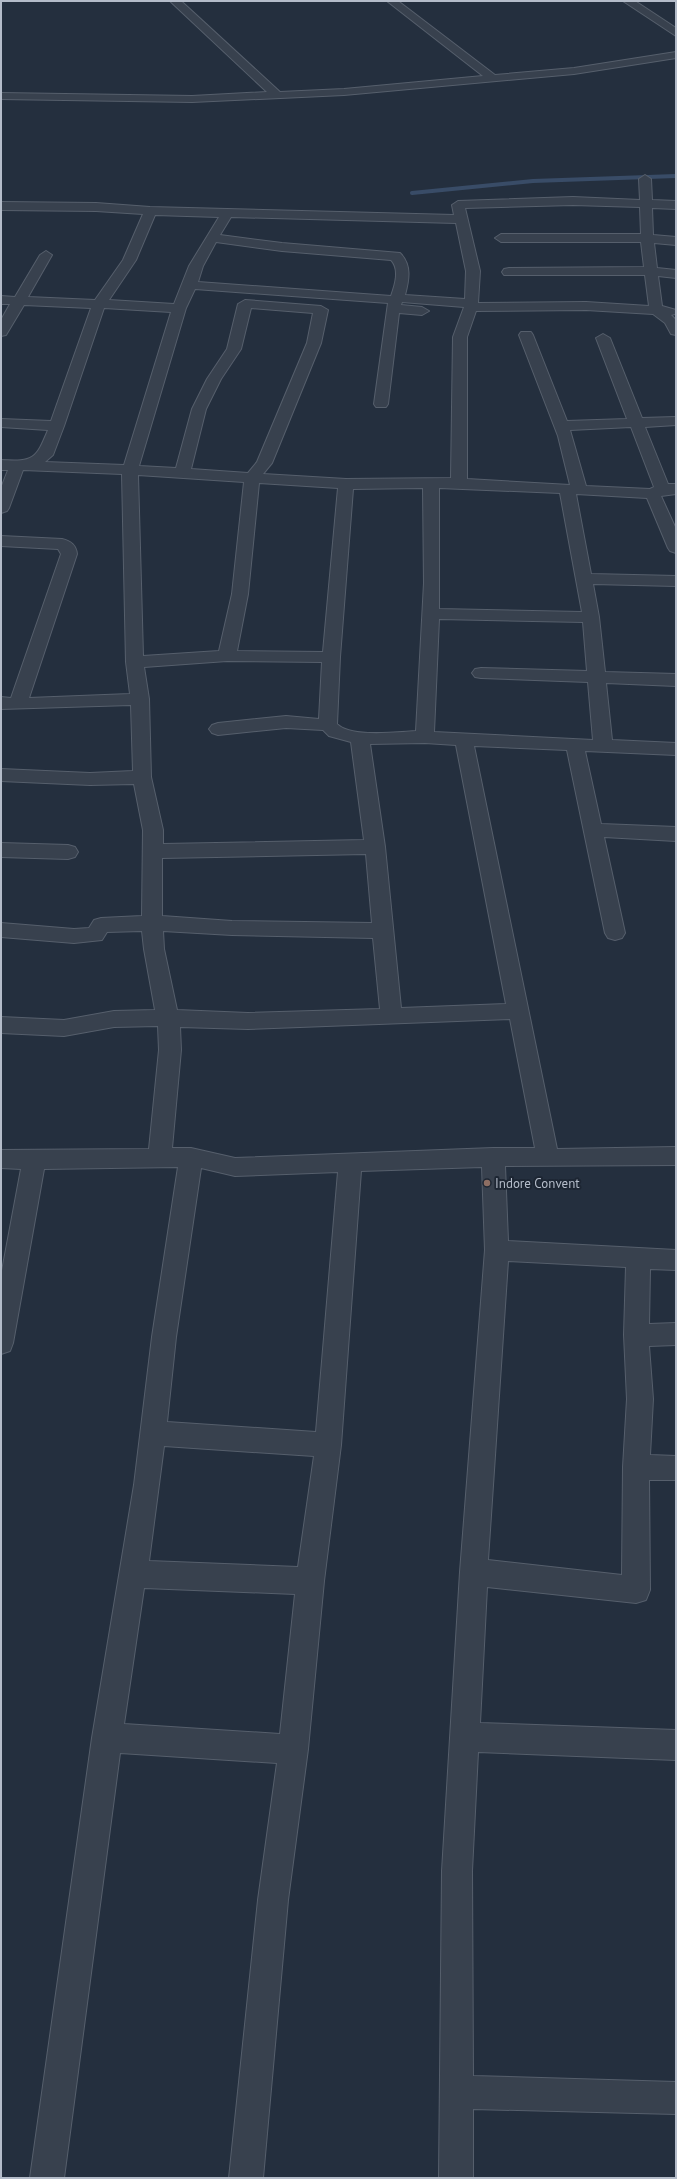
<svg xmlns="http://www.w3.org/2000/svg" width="677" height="2179" font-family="'PT Sans',sans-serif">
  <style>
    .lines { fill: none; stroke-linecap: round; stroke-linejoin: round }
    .stream { stroke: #394c67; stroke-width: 4 }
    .minor-casing { stroke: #565f6c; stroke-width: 2 }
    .minor { fill: #38414e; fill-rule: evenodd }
    .education-dot { fill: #8d6e63; stroke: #1d2633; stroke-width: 1.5 }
    .labels { text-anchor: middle; stroke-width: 4; stroke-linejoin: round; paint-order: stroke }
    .poi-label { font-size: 13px; fill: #b4bcc9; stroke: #1d2633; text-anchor: start }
  </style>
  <rect width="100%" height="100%" fill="#242f3e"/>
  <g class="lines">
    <path class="stream" d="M 412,193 L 533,181 L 676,176"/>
    <g class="minor-casing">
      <g id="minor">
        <path d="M 170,1 L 181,1 L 280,92 L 344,89 L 483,76 L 387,1 L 398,1 L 495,75 L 574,68 L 676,52 L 676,58 L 574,74 L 344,95 L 192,102 L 1,99 L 1,93 L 192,96 L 267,92 Z"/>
        <path d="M 623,1 L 635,1 L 676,28 L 676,36 Z"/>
        <path d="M 645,175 L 651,179 L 652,200 L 676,201 L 676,209 L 652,208 L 653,235 L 676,237 L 676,245 L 654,243 L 657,268 L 676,270 L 676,278 L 658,276 L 662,306 L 676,310 L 675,314 L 671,315 L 676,320 L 676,335 L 671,334 L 665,323 L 653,314 L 586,310 L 476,311 L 467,337 L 467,479 L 570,485 L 558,436 L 519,335 L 521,332 L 531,332 L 533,335 L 567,421 L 627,419 L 596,338 L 603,334 L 610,338 L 642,418 L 676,417 L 676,425 L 645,427 L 668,484 L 676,484 L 676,494 L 661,496 L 676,529 L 676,553 L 670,551 L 668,548 L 647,498 L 576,494 L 591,574 L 676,576 L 676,586 L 593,584 L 599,617 L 605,672 L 676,674 L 676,686 L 606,683 L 612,740 L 676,743 L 676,755 L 585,751 L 601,824 L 676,827 L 676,841 L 604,837 L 625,933 L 622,938 L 615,940 L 608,938 L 605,933 L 567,750 L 474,746 L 557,1149 L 676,1147 L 676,1165 L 505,1166 L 508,1241 L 676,1250 L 676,1270 L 650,1269 L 649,1324 L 676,1323 L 676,1345 L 649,1346 L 653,1399 L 650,1455 L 676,1456 L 676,1480 L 649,1480 L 650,1590 L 646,1600 L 636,1603 L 487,1587 L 480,1723 L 676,1730 L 676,1760 L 478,1752 L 472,1871 L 473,2076 L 676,2082 L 676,2114 L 473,2109 L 473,2178 L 439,2178 L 442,1871 L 460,1572 L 485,1250 L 482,1167 L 361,1171 L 341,1445 L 324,1581 L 308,1749 L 288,1900 L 263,2178 L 229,2178 L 258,1900 L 277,1763 L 120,1753 L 64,2178 L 30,2178 L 92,1738 L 134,1485 L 152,1337 L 178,1167 L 44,1169 L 13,1343 L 10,1351 L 1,1354 L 1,1276 L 21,1169 L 1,1168 L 1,1150 L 149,1149 L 159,1050 L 158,1026 L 114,1027 L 64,1036 L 1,1033 L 1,1017 L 64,1020 L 114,1011 L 155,1010 L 144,949 L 142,931 L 107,932 L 102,940 L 74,943 L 1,937 L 1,923 L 74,929 L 89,928 L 94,920 L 101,918 L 142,916 L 143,830 L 134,784 L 90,785 L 1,781 L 1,769 L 90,773 L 133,771 L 131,705 L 1,709 L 1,697 L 11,698 L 61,554 L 58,549 L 1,546 L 1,536 L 62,539 C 71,541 76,545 77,554 L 29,698 L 130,694 L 126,662 L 122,474 L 23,470 L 9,508 L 7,511 L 1,513 L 1,488 L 8,470 L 1,470 L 1,460 C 34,462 36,459 48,430 L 1,427 L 1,419 L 51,421 L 91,308 L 24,305 L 6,335 L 1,336 L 1,320 L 10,304 L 1,304 L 1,296 L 15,297 L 40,255 L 46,251 L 52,255 L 28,297 L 95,300 L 123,260 L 143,214 L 96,211 L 1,210 L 1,202 L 96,203 L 150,207 L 454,215 L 452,205 L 458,201 L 573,197 L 640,200 L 639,179 ZM 573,205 L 640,207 L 641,234 L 501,234 L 495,238 L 501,242 L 641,242 L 644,267 L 509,268 L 504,269 L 502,272 L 504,275 L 645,275 L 649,306 L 586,302 L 478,303 L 480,271 L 465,208 ZM 155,215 L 219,217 L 189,266 L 174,304 L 109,300 L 136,260 ZM 231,217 L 456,223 L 466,271 L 465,299 L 405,295 C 409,280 412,265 400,253 L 282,243 L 220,235 ZM 216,242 L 282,251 L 391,260 C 400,269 395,285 391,296 L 198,282 L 203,266 ZM 195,289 L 388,303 L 374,404 L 376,407 L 386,407 L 388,404 L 399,313 L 422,315 L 429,311 L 422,307 L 401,305 L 402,302 L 464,307 L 453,337 L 451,478 L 346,479 L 263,474 L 272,463 L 321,343 L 328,310 L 321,306 L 245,300 L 238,304 L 227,349 L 207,379 L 192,409 L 176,468 L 139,466 L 186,308 ZM 104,308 L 171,312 L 124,465 L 45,462 L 53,455 L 64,426 ZM 251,308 L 313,313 L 307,343 L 257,462 L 248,473 L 191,469 L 206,409 L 221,379 L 241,349 ZM 631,427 L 654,487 L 650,489 L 586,486 L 570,430 ZM 138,475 L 244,482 L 232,594 L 219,651 L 143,656 ZM 259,483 L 338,488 L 323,652 L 237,651 L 248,594 ZM 423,488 L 424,583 L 416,731 C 397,732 351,738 337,724 L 340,657 L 353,489 ZM 439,488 L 560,493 L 582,612 L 439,609 ZM 439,619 L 583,622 L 587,671 L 481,668 L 475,669 L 472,673 L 475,677 L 481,678 L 588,682 L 593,740 L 434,732 ZM 227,661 L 322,662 L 319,719 L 286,716 L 218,723 L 212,725 L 209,729 L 212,733 L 218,735 L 286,728 L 323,730 L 329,736 L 351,742 L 364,840 L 163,844 L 163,830 L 151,777 L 149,699 L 144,667 ZM 425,743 L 456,745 L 506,1004 L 401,1008 L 385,847 L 370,744 ZM 366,854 L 372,923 L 232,921 L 162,916 L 162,858 ZM 163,931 L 232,935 L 373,938 L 380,1009 L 248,1013 L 177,1010 L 164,949 ZM 510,1019 L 535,1148 L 493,1148 L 235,1158 L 191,1148 L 172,1148 L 181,1050 L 180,1027 L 248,1029 ZM 201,1168 L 235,1176 L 338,1172 L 316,1432 L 167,1422 L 176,1337 ZM 508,1261 L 626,1267 L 624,1335 L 627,1399 L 623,1467 L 622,1575 L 488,1560 ZM 164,1446 L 314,1456 L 298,1567 L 149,1561 ZM 144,1588 L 295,1594 L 280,1734 L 124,1724 Z"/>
        <path d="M 1,843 L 68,845 L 75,847 L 78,852 L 75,857 L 68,859 L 1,857 Z"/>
      </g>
    </g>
    <use href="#minor" class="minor"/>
  </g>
  <circle class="education-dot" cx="487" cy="1183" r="4"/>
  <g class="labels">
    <g class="poi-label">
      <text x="495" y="1188">Indore Convent</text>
    </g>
  </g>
  <rect width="677" height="2179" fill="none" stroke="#b4bcc9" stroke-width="4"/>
</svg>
